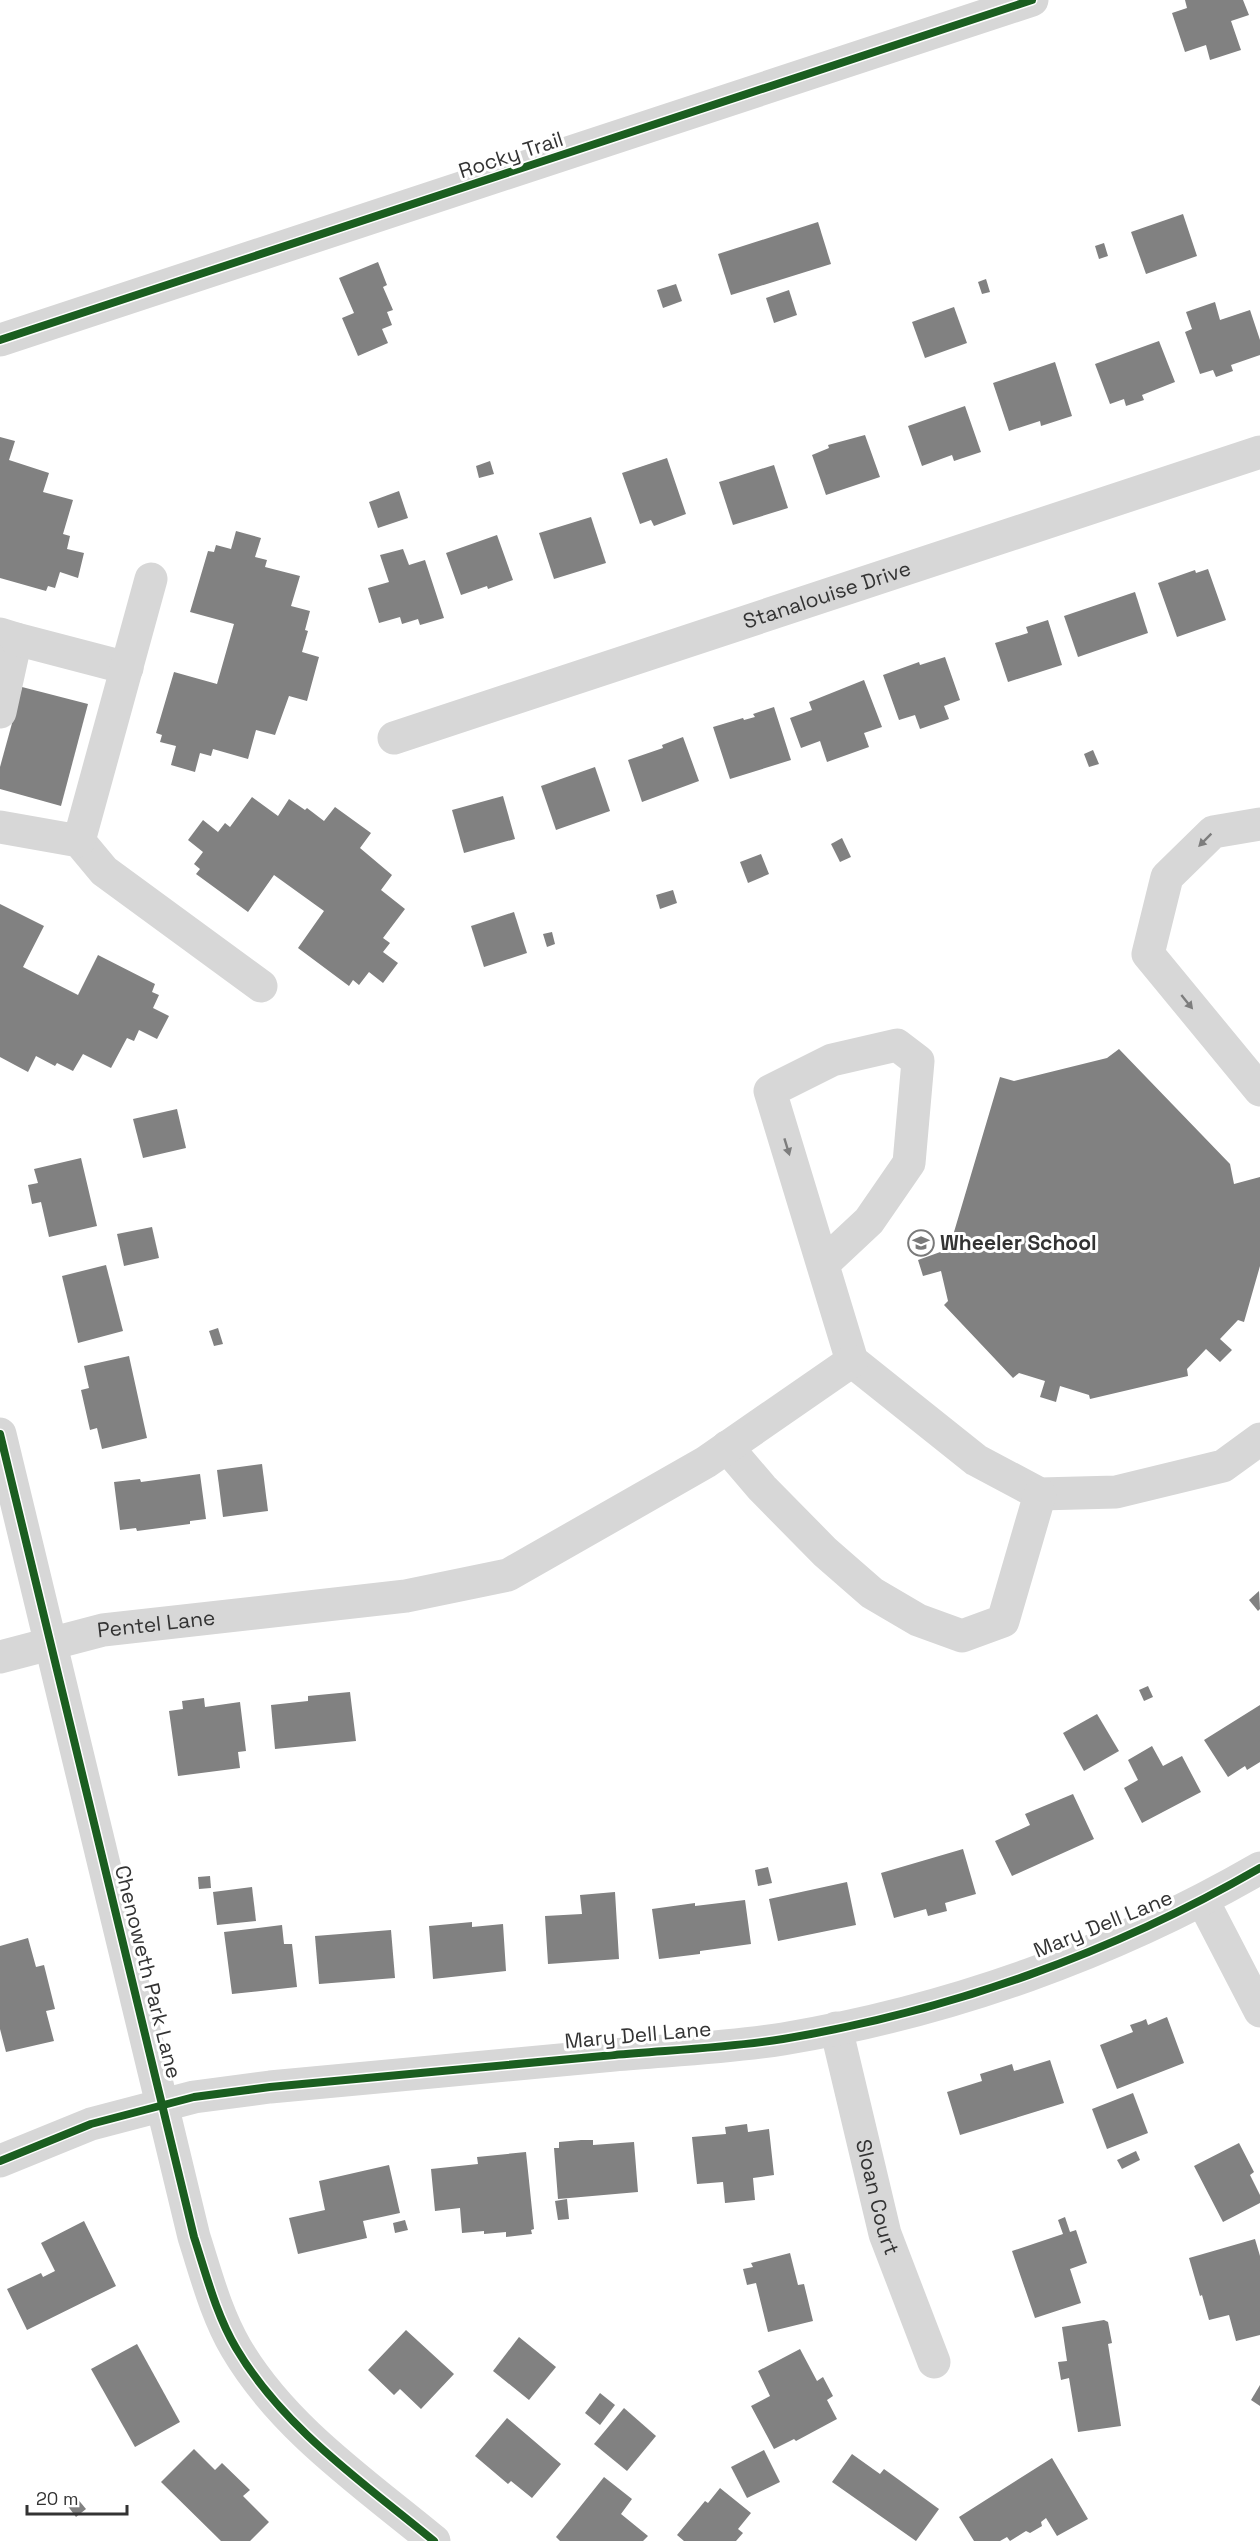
<svg xmlns="http://www.w3.org/2000/svg" width="1260" height="2541" font-family="'Space Grotesk',sans-serif">
  <style>
    .building { fill: #818181 }
    .lines { fill: none; stroke-linecap: round; stroke-linejoin: round }
    .minor { stroke: #d7d7d7; stroke-width: 33 }
    .cycleway-casing { stroke: #fff; stroke-width: 11 }
    .cycleway { stroke: #1b5e20; stroke-width: 8 }
    .oneway { fill: #7d7d7d }
    .labels { text-anchor: middle; stroke-width: 6; stroke-linejoin: round; paint-order: stroke }
    .street-label { font-size: 21px; fill: #333; stroke: #fff }
    .poi-label { font-size: 21px; font-weight: bold; fill: #333; stroke: #fff; text-anchor: start }
  </style>
  <rect width="100%" height="100%" fill="#fff"/>
  <g class="building">
    <path d="M 1185,0 L 1243,0 L 1249,15 L 1231,21 L 1241,50 L 1210,60 L 1206,45 L 1185,52 L 1172,13 L 1187,8 Z"/>
    <path d="M 1183,214 L 1197,256 L 1146,274 L 1131,232 Z"/>
    <path d="M 818,222 L 831,264 L 731,295 L 718,254 Z"/>
    <path d="M 1104,243 L 1108,256 L 1099,259 L 1095,246 Z"/>
    <path d="M 378,262 L 387,285 L 383,287 L 393,310 L 387,312 L 392,325 L 382,329 L 388,343 L 358,356 L 342,318 L 354,313 L 339,278 Z"/>
    <path d="M 986,279 L 990,292 L 982,294 L 978,282 Z"/>
    <path d="M 676,284 L 682,301 L 663,308 L 657,290 Z"/>
    <path d="M 789,290 L 797,315 L 774,323 L 766,298 Z"/>
    <path d="M 1215,302 L 1220,320 L 1250,310 L 1260,340 L 1260,355 L 1231,365 L 1233,371 L 1216,377 L 1213,370 L 1200,374 L 1185,332 L 1192,329 L 1186,312 Z"/>
    <path d="M 954,307 L 967,343 L 925,358 L 912,322 Z"/>
    <path d="M 1159,341 L 1175,382 L 1142,395 L 1144,400 L 1126,406 L 1124,399 L 1110,404 L 1095,364 Z"/>
    <path d="M 1055,362 L 1072,416 L 1041,426 L 1040,421 L 1009,431 L 993,383 Z"/>
    <path d="M 965,406 L 981,452 L 954,461 L 952,455 L 922,466 L 908,426 Z"/>
    <path d="M 865,435 L 880,477 L 826,495 L 812,455 L 829,448 L 828,445 Z"/>
    <path d="M 0,437 L 15,441 L 9,460 L 49,473 L 43,492 L 73,500 L 63,534 L 70,536 L 67,549 L 84,553 L 78,578 L 60,572 L 55,588 L 48,586 L 46,591 L 0,578 Z"/>
    <path d="M 667,458 L 686,514 L 654,526 L 651,520 L 640,524 L 622,473 Z"/>
    <path d="M 490,461 L 494,474 L 479,478 L 476,466 Z"/>
    <path d="M 774,465 L 788,508 L 733,525 L 719,482 Z"/>
    <path d="M 399,491 L 408,518 L 378,528 L 369,502 Z"/>
    <path d="M 591,517 L 606,563 L 554,579 L 539,533 Z"/>
    <path d="M 236,531 L 261,538 L 255,557 L 267,560 L 265,567 L 300,576 L 291,606 L 310,611 L 305,630 L 308,631 L 302,652 L 319,657 L 307,701 L 289,696 L 275,735 L 256,730 L 248,759 L 213,749 L 211,756 L 200,753 L 195,772 L 171,765 L 176,746 L 160,742 L 162,735 L 156,733 L 174,672 L 217,684 L 234,624 L 190,612 L 208,551 L 214,552 L 216,545 L 231,549 Z"/>
    <path d="M 497,535 L 513,580 L 488,589 L 487,586 L 461,595 L 446,553 Z"/>
    <path d="M 403,549 L 409,565 L 425,560 L 444,618 L 420,625 L 418,619 L 402,624 L 400,617 L 379,623 L 368,588 L 389,582 L 380,555 Z"/>
    <path d="M 1208,569 L 1226,620 L 1177,637 L 1158,583 L 1195,570 L 1196,573 Z"/>
    <path d="M 1135,592 L 1148,633 L 1078,657 L 1064,616 Z"/>
    <path d="M 1048,620 L 1062,665 L 1008,682 L 995,643 L 1028,633 L 1026,627 Z"/>
    <path d="M 945,657 L 960,700 L 944,706 L 949,719 L 920,729 L 915,715 L 899,720 L 883,675 L 919,662 L 920,665 Z"/>
    <path d="M 864,680 L 882,727 L 864,733 L 869,747 L 827,762 L 820,741 L 801,748 L 790,718 L 812,710 L 809,702 Z"/>
    <path d="M 22,687 L 88,704 L 61,806 L 0,789 L 0,767 Z"/>
    <path d="M 774,707 L 791,760 L 730,779 L 713,727 L 743,718 L 744,720 L 755,717 L 753,714 Z"/>
    <path d="M 683,737 L 699,781 L 642,802 L 628,760 L 663,748 L 662,745 Z"/>
    <path d="M 1093,750 L 1099,764 L 1089,767 L 1084,754 Z"/>
    <path d="M 595,767 L 610,811 L 556,830 L 541,786 Z"/>
    <path d="M 503,796 L 515,839 L 464,853 L 452,810 Z"/>
    <path d="M 252,797 L 278,816 L 289,799 L 305,810 L 307,808 L 324,821 L 335,807 L 371,833 L 360,848 L 392,875 L 381,890 L 405,909 L 383,938 L 390,943 L 383,952 L 398,963 L 383,983 L 369,972 L 359,985 L 353,980 L 349,986 L 298,948 L 324,911 L 274,875 L 248,912 L 196,874 L 200,869 L 194,864 L 203,852 L 188,840 L 203,820 L 218,832 L 225,823 L 230,827 Z"/>
    <path d="M 842,838 L 851,857 L 840,862 L 831,844 Z"/>
    <path d="M 761,854 L 769,874 L 748,883 L 740,862 Z"/>
    <path d="M 673,890 L 677,903 L 660,909 L 656,895 Z"/>
    <path d="M 0,904 L 44,926 L 23,967 L 78,995 L 98,955 L 155,984 L 152,992 L 159,995 L 153,1008 L 169,1016 L 157,1039 L 139,1030 L 134,1041 L 127,1038 L 111,1068 L 83,1054 L 73,1071 L 57,1063 L 55,1066 L 36,1056 L 28,1072 L 0,1057 Z"/>
    <path d="M 514,912 L 527,953 L 484,967 L 471,926 Z"/>
    <path d="M 552,932 L 555,944 L 547,947 L 543,934 Z"/>
    <path d="M 1119,1049 L 1230,1164 L 1234,1184 L 1260,1177 L 1260,1266 L 1244,1322 L 1238,1320 L 1220,1339 L 1232,1350 L 1220,1362 L 1206,1349 L 1187,1369 L 1188,1376 L 1090,1399 L 1089,1395 L 1060,1386 L 1056,1402 L 1040,1397 L 1045,1381 L 1019,1373 L 1013,1378 L 944,1305 L 948,1301 L 941,1271 L 923,1276 L 918,1260 L 957,1246 L 954,1232 L 1000,1077 L 1014,1081 L 1107,1058 Z"/>
    <path d="M 177,1109 L 186,1148 L 143,1158 L 133,1119 Z"/>
    <path d="M 81,1158 L 97,1226 L 49,1237 L 41,1202 L 32,1204 L 28,1185 L 38,1183 L 34,1169 Z"/>
    <path d="M 152,1227 L 159,1258 L 124,1266 L 117,1234 Z"/>
    <path d="M 106,1265 L 123,1331 L 78,1343 L 62,1276 Z"/>
    <path d="M 218,1328 L 223,1344 L 214,1346 L 209,1331 Z"/>
    <path d="M 129,1356 L 147,1438 L 102,1449 L 97,1428 L 90,1430 L 81,1390 L 89,1388 L 84,1366 Z"/>
    <path d="M 262,1464 L 268,1511 L 223,1517 L 217,1470 Z"/>
    <path d="M 200,1474 L 206,1519 L 190,1521 L 190,1524 L 137,1531 L 136,1528 L 120,1530 L 114,1482 L 140,1479 L 141,1482 Z"/>
    <path d="M 1259,1591 L 1260,1609 L 1258,1611 L 1249,1600 Z"/>
    <path d="M 1148,1686 L 1153,1697 L 1144,1701 L 1139,1690 Z"/>
    <path d="M 350,1692 L 356,1741 L 275,1749 L 271,1705 L 308,1701 L 308,1696 Z"/>
    <path d="M 204,1698 L 205,1707 L 240,1702 L 246,1751 L 238,1752 L 240,1768 L 178,1776 L 169,1711 L 183,1709 L 182,1701 Z"/>
    <path d="M 1260,1705 L 1260,1762 L 1247,1770 L 1245,1766 L 1228,1777 L 1204,1740 Z"/>
    <path d="M 1097,1714 L 1119,1751 L 1084,1771 L 1063,1733 Z"/>
    <path d="M 1152,1746 L 1163,1766 L 1182,1756 L 1201,1792 L 1142,1823 L 1124,1788 L 1138,1780 L 1128,1760 Z"/>
    <path d="M 1073,1794 L 1094,1839 L 1012,1876 L 995,1841 L 1030,1825 L 1025,1814 Z"/>
    <path d="M 963,1849 L 976,1894 L 945,1903 L 947,1911 L 928,1916 L 926,1909 L 894,1918 L 881,1873 Z"/>
    <path d="M 768,1867 L 772,1883 L 758,1886 L 755,1870 Z"/>
    <path d="M 210,1876 L 211,1888 L 199,1889 L 198,1877 Z"/>
    <path d="M 847,1882 L 856,1925 L 778,1941 L 769,1899 Z"/>
    <path d="M 252,1887 L 256,1921 L 217,1925 L 213,1892 Z"/>
    <path d="M 615,1892 L 619,1959 L 548,1964 L 545,1916 L 582,1914 L 580,1895 Z"/>
    <path d="M 745,1900 L 751,1944 L 700,1951 L 700,1954 L 659,1959 L 652,1909 L 695,1903 L 695,1906 Z"/>
    <path d="M 472,1922 L 472,1927 L 503,1924 L 506,1971 L 433,1979 L 429,1926 Z"/>
    <path d="M 282,1925 L 284,1944 L 292,1944 L 297,1987 L 232,1994 L 224,1932 Z"/>
    <path d="M 391,1930 L 395,1978 L 319,1984 L 315,1936 Z"/>
    <path d="M 28,1938 L 36,1967 L 44,1965 L 55,2009 L 46,2011 L 54,2041 L 6,2052 L 0,2029 L 0,1946 Z"/>
    <path d="M 1167,2017 L 1184,2063 L 1117,2089 L 1100,2045 L 1133,2032 L 1130,2025 L 1142,2021 L 1146,2019 L 1148,2025 Z"/>
    <path d="M 1050,2060 L 1064,2103 L 960,2135 L 947,2092 L 982,2081 L 980,2074 L 1012,2064 L 1014,2071 Z"/>
    <path d="M 1133,2093 L 1148,2133 L 1107,2149 L 1092,2109 Z"/>
    <path d="M 747,2124 L 748,2132 L 769,2129 L 774,2175 L 753,2178 L 755,2200 L 725,2203 L 723,2182 L 697,2184 L 692,2137 L 726,2134 L 725,2127 Z"/>
    <path d="M 581,2140 L 593,2140 L 593,2145 L 634,2142 L 638,2192 L 558,2199 L 554,2148 L 559,2148 L 559,2142 Z"/>
    <path d="M 1239,2143 L 1254,2172 L 1250,2175 L 1260,2195 L 1260,2203 L 1223,2222 L 1194,2166 Z"/>
    <path d="M 1136,2151 L 1140,2160 L 1122,2169 L 1117,2160 Z"/>
    <path d="M 526,2152 L 534,2229 L 531,2230 L 532,2234 L 506,2237 L 506,2232 L 484,2234 L 484,2231 L 462,2233 L 460,2208 L 435,2211 L 431,2169 L 478,2164 L 477,2157 Z"/>
    <path d="M 389,2165 L 400,2213 L 363,2221 L 367,2238 L 298,2254 L 289,2218 L 325,2210 L 319,2181 Z"/>
    <path d="M 567,2199 L 569,2219 L 558,2220 L 555,2201 Z"/>
    <path d="M 1065,2217 L 1070,2232 L 1076,2230 L 1087,2263 L 1070,2269 L 1081,2303 L 1035,2318 L 1012,2251 L 1063,2234 L 1058,2220 Z"/>
    <path d="M 405,2220 L 408,2230 L 395,2233 L 393,2223 Z"/>
    <path d="M 84,2221 L 116,2286 L 27,2330 L 7,2289 L 41,2273 L 43,2277 L 55,2271 L 41,2243 Z"/>
    <path d="M 1255,2239 L 1260,2256 L 1260,2335 L 1236,2341 L 1229,2315 L 1209,2320 L 1202,2295 L 1200,2296 L 1189,2258 Z"/>
    <path d="M 790,2253 L 798,2285 L 804,2284 L 813,2321 L 768,2332 L 756,2283 L 747,2285 L 743,2269 L 753,2267 L 751,2263 Z"/>
    <path d="M 1104,2320 L 1108,2322 L 1112,2343 L 1108,2344 L 1121,2426 L 1078,2432 L 1069,2378 L 1061,2380 L 1058,2362 L 1067,2361 L 1062,2327 Z"/>
    <path d="M 406,2330 L 454,2374 L 421,2409 L 400,2389 L 394,2395 L 368,2370 Z"/>
    <path d="M 519,2337 L 556,2367 L 529,2400 L 493,2371 Z"/>
    <path d="M 137,2344 L 180,2422 L 135,2447 L 91,2369 Z"/>
    <path d="M 800,2349 L 817,2381 L 823,2377 L 833,2396 L 827,2400 L 837,2419 L 796,2441 L 794,2439 L 774,2449 L 751,2406 L 770,2396 L 758,2371 Z"/>
    <path d="M 1260,2385 L 1260,2406 L 1251,2400 Z"/>
    <path d="M 600,2393 L 615,2405 L 600,2425 L 585,2413 Z"/>
    <path d="M 624,2408 L 656,2436 L 627,2471 L 594,2444 Z"/>
    <path d="M 507,2418 L 561,2464 L 532,2498 L 511,2481 L 508,2484 L 475,2456 Z"/>
    <path d="M 194,2449 L 215,2470 L 222,2463 L 250,2490 L 243,2496 L 269,2522 L 250,2541 L 221,2541 L 161,2482 Z"/>
    <path d="M 764,2450 L 780,2482 L 747,2498 L 731,2467 Z"/>
    <path d="M 852,2454 L 880,2474 L 884,2469 L 939,2509 L 916,2541 L 832,2482 Z"/>
    <path d="M 1052,2458 L 1088,2519 L 1057,2536 L 1046,2518 L 1041,2522 L 1042,2526 L 1030,2533 L 1026,2531 L 1010,2541 L 1007,2537 L 1000,2541 L 974,2541 L 959,2517 Z"/>
    <path d="M 604,2477 L 632,2499 L 621,2514 L 648,2536 L 643,2541 L 560,2541 L 556,2537 Z"/>
    <path d="M 720,2488 L 751,2513 L 738,2529 L 743,2533 L 736,2541 L 684,2541 L 677,2535 L 705,2501 L 708,2503 Z"/>
    <path d="M 76,2497 L 86,2509 L 76,2517 L 67,2505 Z"/>
  </g>
  <g class="lines">
    <g class="minor">
      <path d="M 0,340 L 1032,0"/>
      <path d="M 0,634 L 16,639 L 0,712"/>
      <path d="M 16,639 L 127,668"/>
      <path id="s1" d="M 394,738 L 1260,452"/>
      <path d="M 1260,824 L 1213,832 L 1167,877 L 1148,954 L 1260,1090"/>
      <path d="M 0,827 L 79,841 L 104,871 L 261,986"/>
      <path d="M 79,841 L 151,579"/>
      <path d="M 823,1264 L 869,1221 L 909,1163 L 918,1061 L 897,1045 L 832,1060 L 770,1091 L 852,1361 L 976,1460 L 1040,1494 L 1116,1492 L 1223,1466 L 1260,1439"/>
      <path d="M 0,1434 L 194,2237 C 206,2274 216,2314 236,2348 C 283,2428 364,2483 434,2541"/>
      <path d="M 727,1447 L 762,1488 L 825,1552 L 872,1593 L 918,1620 L 962,1636 L 1003,1621 L 1040,1494"/>
      <path id="s2" d="M 0,1657 L 103,1630 L 406,1596 L 508,1575 L 706,1462 L 852,1361"/>
      <path d="M 1203,1901 L 1260,2011"/>
      <path id="s3" d="M 836,2028 L 885,2234 L 934,2362"/>
      <path d="M 0,2161 L 91,2124 L 194,2097 L 270,2087 C 385,2076 499,2066 614,2055 C 670,2050 727,2048 783,2039 C 950,2011 1113,1953 1260,1868"/>
    </g>
    <g class="cycleway-casing">
      <g id="cycleway">
        <path d="M 0,340 L 1032,0"/>
        <path d="M 0,1434 L 194,2237 C 206,2274 216,2314 236,2348 C 283,2428 364,2483 434,2541"/>
        <path d="M 0,2161 L 91,2124 L 194,2097 L 270,2087 C 385,2076 499,2066 614,2055 C 670,2050 727,2048 783,2039 C 950,2011 1113,1953 1260,1868"/>
      </g>
    </g>
    <use href="#cycleway" class="cycleway"/>
  </g>
  <defs><path id="oneway-solid" d="M-6-.8H1V-3.2L6.5 0L1 3.2V.8H-6Z" transform="scale(1.5)"/></defs>
  <g class="oneway">
    <use href="#oneway-solid" transform="translate(1205 840) rotate(135)"/>
    <use href="#oneway-solid" transform="translate(1187 1002) rotate(51)"/>
    <use href="#oneway-solid" transform="translate(787 1147) rotate(73)"/>
  </g>
  <defs>
    <g id="school-ring" transform="scale(1.35)"><circle r="9.5" fill="#fff" stroke="#7a7a7a" stroke-width="1.5"/><path d="M0-5L7-2L0 1L-7-2ZM-4 1L0 2.5L4 1V4Q0 6-4 4Z" fill="#7a7a7a"/></g>
  </defs>
  <g fill-rule="evenodd">
    <use href="#school-ring" x="921" y="1243"/>
  </g>
  <g class="labels">
    <g class="street-label">
      <text transform="translate(511 155) rotate(-18)" y="7">Rocky Trail</text>
      <text dy="7" stroke="none"><textPath href="#s1" startOffset="456">Stanalouise Drive</textPath></text>
      <text dy="7" stroke="none"><textPath href="#s2" startOffset="160">Pentel Lane</textPath></text>
      <text transform="translate(1103 1924) rotate(-22)" y="7">Mary Dell Lane</text>
      <text transform="translate(148 1972) rotate(76)" y="7">Chenoweth Park Lane</text>
      <text transform="translate(638 2035) rotate(-5)" y="7">Mary Dell Lane</text>
      <text dy="7" stroke="none"><textPath href="#s3" startOffset="174">Sloan Court</textPath></text>
    </g>
    <g class="poi-label">
      <text x="940" y="1250">Wheeler School</text>
    </g>
  </g>
  <path d="M27 2505v9h100v-9" fill="none" stroke="#333333" stroke-width="3"/>
  <text x="36" y="2505" font-size="18" fill="#333333" stroke="#ffffff" stroke-width="4.5" paint-order="stroke">20 m</text>
</svg>
